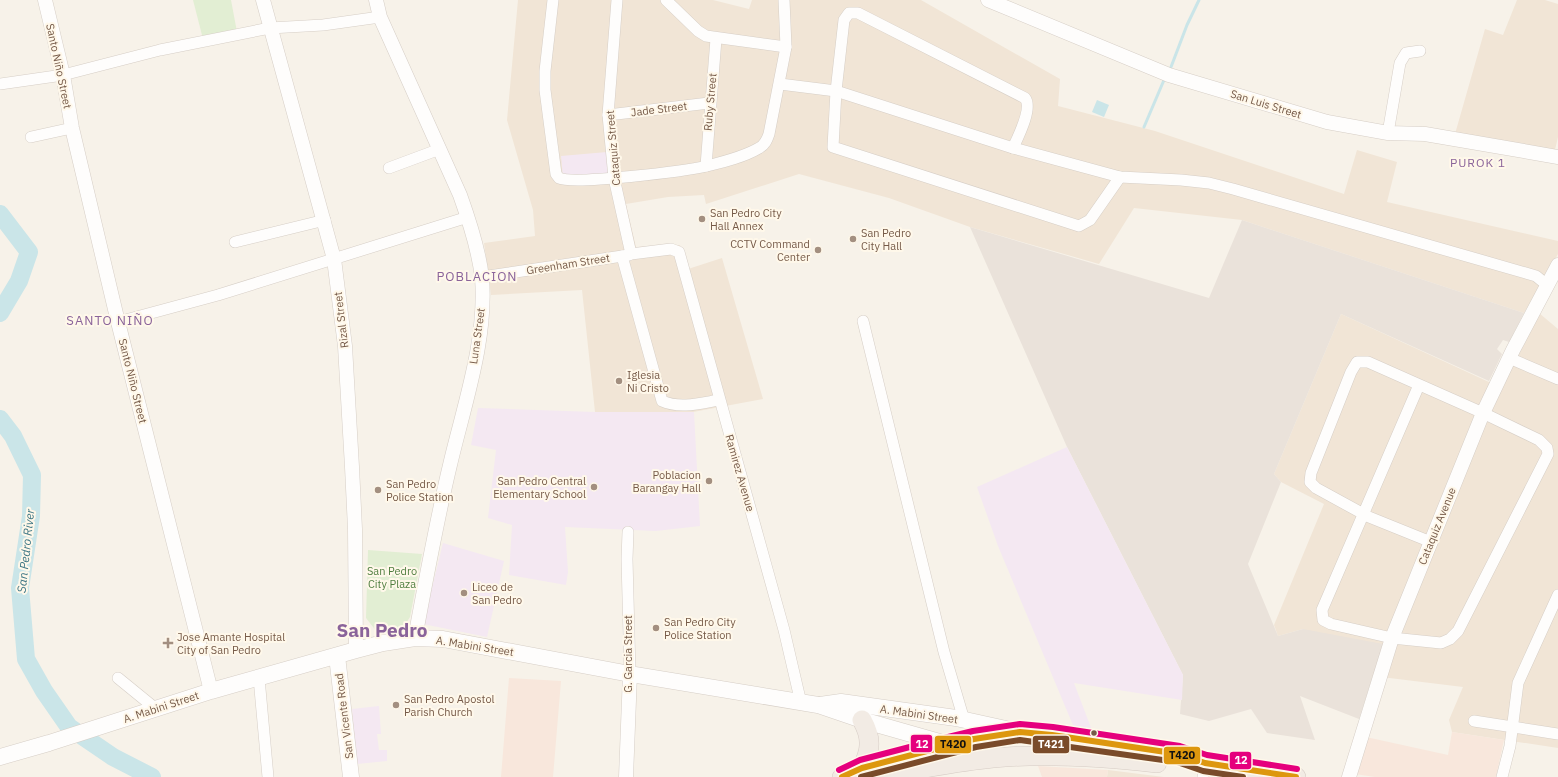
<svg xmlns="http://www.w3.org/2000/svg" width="1558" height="777" font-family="'IBM Plex Sans',sans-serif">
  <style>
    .residential { fill: #f1e5d6 }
    .commercial { fill: #f8e7dc }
    .industrial { fill: #eae2da }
    .education { fill: #f4e8f2 }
    .green { fill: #e2eed3 }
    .water { fill: #cae5e8 }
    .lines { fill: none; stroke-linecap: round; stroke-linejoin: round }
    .stream { stroke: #cae5e8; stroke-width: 3 }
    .river { stroke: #cae5e8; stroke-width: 18 }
    .minor-casing { stroke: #d6cec6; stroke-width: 12 }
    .tertiary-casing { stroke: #d6cec6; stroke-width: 15 }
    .secondary-casing { stroke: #d6cec6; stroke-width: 17 }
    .trunk-casing { stroke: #d6ccc5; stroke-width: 20 }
    .minor { stroke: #fefdfc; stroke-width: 11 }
    .tertiary { stroke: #fefdfc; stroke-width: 14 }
    .secondary { stroke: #fefdfc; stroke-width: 16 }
    .trunk { stroke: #f2ebe4; stroke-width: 19 }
    .bus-1-casing { stroke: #fff8ea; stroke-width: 9 }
    .bus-2-casing { stroke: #fff8ea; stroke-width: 9 }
    .bus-3-casing { stroke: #fff8ea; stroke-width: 9 }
    .bus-1 { stroke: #dd970e; stroke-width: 6 }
    .bus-2 { stroke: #7a4b2a; stroke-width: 6 }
    .bus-3 { stroke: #e5007d; stroke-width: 6 }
    .poi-dot { fill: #a38f80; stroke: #fff8ea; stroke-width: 1.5 }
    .bus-dot { fill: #765a48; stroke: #fff8ea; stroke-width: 1.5 }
    .labels { text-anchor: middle; stroke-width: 4; stroke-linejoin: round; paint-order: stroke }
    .street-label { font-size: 11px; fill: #765a48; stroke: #fff8ea }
    .poi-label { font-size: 11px; fill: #765a48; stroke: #fff8ea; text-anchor: start }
    .park-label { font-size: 11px; fill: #4f7d3f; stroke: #fff8ea }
    .neighbourhood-label { font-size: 12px; letter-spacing: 1px; fill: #8a639a; stroke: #fff8ea }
    .water-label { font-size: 12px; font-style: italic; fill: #3d7684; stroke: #fff8ea }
    .quarter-label { font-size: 13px; letter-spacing: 1px; fill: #8a639a; stroke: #fff8ea }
    .town-label { font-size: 19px; font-weight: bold; fill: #8a639a; stroke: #fff8ea }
    .line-badge { stroke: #fff8ea; stroke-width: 1.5 }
    .badge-label { font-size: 11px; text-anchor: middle; font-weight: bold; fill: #fff }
    .pale-badge-label { font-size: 11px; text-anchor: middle; font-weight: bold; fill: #111 }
  </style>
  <rect width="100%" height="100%" fill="#f7f2e9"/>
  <g class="residential">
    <path d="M 518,0 L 713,0 L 749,9 L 752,0 L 921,0 L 1060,79 L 1058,106 L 1155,131 L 1344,194 L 1357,150 L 1397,162 L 1387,202 L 1558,241 L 1558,254 L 1524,313 L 1242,220 L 1134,208 L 1099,264 L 970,227 L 889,198 L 799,174 L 706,204 L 704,195 L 668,197 L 626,204 L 636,247 L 680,245 L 688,269 L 722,258 L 763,399 L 693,412 L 595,412 L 582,290 L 491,295 L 484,243 L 535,236 L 533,210 L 507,120 Z"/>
    <path d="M 1517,0 L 1545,0 L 1558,4 L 1558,137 L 1554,154 L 1455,134 L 1485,29 L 1503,35 Z"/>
    <path d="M 1539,313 L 1558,329 L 1558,748 L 1452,732 L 1449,720 L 1463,687 L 1373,676 L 1303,629 L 1278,636 L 1274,625 L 1324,504 L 1281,482 L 1274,474 L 1341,314 L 1502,388 Z"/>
    <path d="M 1108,770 L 1164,777 L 1107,777 Z"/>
  </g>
  <g class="commercial">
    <path d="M 509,678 L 561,681 L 553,777 L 501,777 Z"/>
    <path d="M 1452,732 L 1504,740 L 1496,777 L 1375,777 L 1355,774 L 1366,737 L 1448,755 Z"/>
    <path d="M 1038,766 L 1108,770 L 1107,777 L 1042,777 Z"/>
  </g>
  <path class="industrial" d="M 1242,220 L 1524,313 L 1509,342 L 1503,340 L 1497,349 L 1502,354 L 1489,381 L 1341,314 L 1274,474 L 1281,482 L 1248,564 L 1278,636 L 1303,629 L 1383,644 L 1359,719 L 1300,696 L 1315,740 L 1267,733 L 1251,709 L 1209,721 L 1180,714 L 1183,675 L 1067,447 L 970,227 L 1209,298 Z"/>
  <g class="education">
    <path d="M 607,152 L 609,176 L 563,178 L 561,156 Z"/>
    <path d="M 478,408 L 595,412 L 694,412 L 700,526 L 656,531 L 565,527 L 568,572 L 566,585 L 509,575 L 512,525 L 488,518 L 496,450 L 471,445 Z"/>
    <path d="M 1067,447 L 1183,675 L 1182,700 L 1074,683 L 1093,733 L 1075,730 L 998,546 L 977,487 Z"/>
    <path d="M 443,543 L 504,561 L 487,637 L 423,624 Z"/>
    <path d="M 379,706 L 381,734 L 377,734 L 379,750 L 387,750 L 387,761 L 357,764 L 352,709 Z"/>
  </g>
  <g class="green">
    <path d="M 193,0 L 231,0 L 237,32 L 203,39 Z"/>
    <path d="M 368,550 L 422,554 L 410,617 L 401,631 L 389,633 L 377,632 L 366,618 Z"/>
  </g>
  <path class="water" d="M 1097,100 L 1109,105 L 1104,117 L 1092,112 Z"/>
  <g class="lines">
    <g class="stream">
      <path d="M 1171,67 L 1187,25 L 1199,0"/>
      <path d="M 1144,127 L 1164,80"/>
    </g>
    <g class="river">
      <path d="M 0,214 L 29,252 L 19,281 L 0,313"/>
      <path d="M 0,419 L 13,436 L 32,475 L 31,516 L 20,588 L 26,659 L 44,691 L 69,727 L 113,757 L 152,777"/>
    </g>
    <g class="minor-casing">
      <g id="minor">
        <path d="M 553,0 L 545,71 L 545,90 L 556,174 L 559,178 C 574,185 686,171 707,166 C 723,162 744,157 759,148 C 765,145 767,140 769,134 L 786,47 L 784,0"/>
        <path d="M 617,0 L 608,115 L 614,178 L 631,254 L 671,249 L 679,252 L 784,630 L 801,703"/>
        <path d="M 666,0 L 698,31 L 706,36 L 786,47"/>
        <path d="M 0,84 L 63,75 L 160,50 L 270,28 L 323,25 L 380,17"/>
        <path d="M 780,84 L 836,91 L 1013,148 L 1120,177 L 1181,180 L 1209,183 L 1233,189 L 1536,276 L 1547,285"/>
        <path d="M 608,115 L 709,103"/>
        <path d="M 1388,133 L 1400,63 L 1406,53 L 1420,51"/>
        <path d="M 31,137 L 72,128"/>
        <path d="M 1013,148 C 1018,137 1033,108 1025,98 L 858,13 L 849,13 L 844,20 L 836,91 L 833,147 L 1079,226 L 1090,220 L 1120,177"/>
        <path d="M 706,166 L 716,39"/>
        <path d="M 389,168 L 440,149"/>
        <path d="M 235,242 L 325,220"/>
        <path d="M 622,256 L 662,401 C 680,409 701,403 719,400"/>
        <path d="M 482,277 L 629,255"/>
        <path d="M 863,321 L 944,652 L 964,720"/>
        <path d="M 118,322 L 218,295 L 468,217"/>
        <path d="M 1509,358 L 1558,379"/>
        <path d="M 1419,385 L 1322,610 L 1323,620 L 1331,624 L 1392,638 L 1441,643 L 1450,639 L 1458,631 L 1548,454 L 1547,448 L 1539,440 L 1483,413 L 1368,362 L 1357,362 L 1351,372 L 1311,473 L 1310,482 L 1316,488 L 1369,517 L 1431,542"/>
        <path d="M 628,532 L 627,559 L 630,674"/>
        <path d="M 118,678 L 156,709"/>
        <path d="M 259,678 L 268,777"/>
        <path d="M 1474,721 L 1558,734"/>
        <path d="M 1203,777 L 1205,763"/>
        <path d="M 1502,777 L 1510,746 L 1518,683 L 1558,595"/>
      </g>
    </g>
    <g class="tertiary-casing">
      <g id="tertiary">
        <path d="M 45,0 L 63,75 L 72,128 L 118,322 L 211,691"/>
        <path d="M 263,0 L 334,259 L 345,346 L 352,467 L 355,529 L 356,650"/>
        <path d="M 376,0 L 380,17 L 460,195 C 469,220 479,251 482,278 C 487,340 464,405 450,465 C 436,523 426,580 415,638"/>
        <path d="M 988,0 L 1169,75 L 1327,122 L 1388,133 L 1425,134 L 1558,157"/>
        <path d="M 626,777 L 630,674"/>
        <path d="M 1349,777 L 1392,638 L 1483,413 L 1513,350 L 1558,265"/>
      </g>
    </g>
    <g class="secondary-casing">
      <g id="secondary">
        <path d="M 337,656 L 351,777"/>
        <path d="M 820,705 L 841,702 L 956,718 L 1015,731"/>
        <path d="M 0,757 L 49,743 L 211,691 L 356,650 L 383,643 L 415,638 L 443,639 L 630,674 L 818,705 L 862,720 L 992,757"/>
      </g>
    </g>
    <g class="trunk-casing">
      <g id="trunk">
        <path d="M 862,720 C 872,738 871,750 862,768"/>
        <path d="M 842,777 L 862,768 L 950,745 L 974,739 L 1020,732 L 1052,735 L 1179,754 L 1205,763 L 1296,777"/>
        <path d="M 875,777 C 914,770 953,762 993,758 C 1047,753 1103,757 1157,763"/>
      </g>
    </g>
    <use href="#minor" class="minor"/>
    <use href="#tertiary" class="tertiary"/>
    <use href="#secondary" class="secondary"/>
    <use href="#trunk" class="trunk"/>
    <g class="bus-1-casing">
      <path id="bus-1" d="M 842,777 L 862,768 L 950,745 L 974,739 L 1020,732 L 1052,735 L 1179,754 L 1205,763 L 1296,777"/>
    </g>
    <g class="bus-2-casing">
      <path id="bus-2" d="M 861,777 L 976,747 L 1020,740 L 1177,762 L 1203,771 L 1243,777"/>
    </g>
    <g class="bus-3-casing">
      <path id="bus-3" d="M 839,770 L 860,760 L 948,737 L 973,731 L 1020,724 L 1053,727 L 1180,746 L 1207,755 L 1297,769"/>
    </g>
    <use href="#bus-1" class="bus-1"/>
    <use href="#bus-2" class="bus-2"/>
    <use href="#bus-3" class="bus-3"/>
  </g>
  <g class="poi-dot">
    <circle cx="702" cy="219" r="4"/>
    <circle cx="853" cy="239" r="4"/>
    <circle cx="818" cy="250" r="4"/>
    <circle cx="619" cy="381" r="4"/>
    <circle cx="709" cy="481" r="4"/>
    <circle cx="594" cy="487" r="4"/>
    <circle cx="378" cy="490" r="4"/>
    <circle cx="464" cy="593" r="4"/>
    <circle cx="656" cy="628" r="4"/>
    <path d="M166 637h4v4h4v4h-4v4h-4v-4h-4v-4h4z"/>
    <circle cx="396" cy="705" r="4"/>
  </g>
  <circle class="bus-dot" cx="1094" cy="733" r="3.5"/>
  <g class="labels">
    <g class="street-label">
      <text transform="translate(59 66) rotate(78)" y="4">Santo Niño Street</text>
      <text transform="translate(710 102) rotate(-85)" y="4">Ruby Street</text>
      <text transform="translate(1266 104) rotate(17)" y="4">San Luis Street</text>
      <text transform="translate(659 109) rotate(-7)" y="4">Jade Street</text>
      <text transform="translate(613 148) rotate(-95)" y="4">Cataquiz Street</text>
      <text transform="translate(568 264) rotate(-9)" y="4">Greenham Street</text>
      <text transform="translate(341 320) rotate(-97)" y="4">Rizal Street</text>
      <text transform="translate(477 336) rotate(-82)" y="4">Luna Street</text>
      <text transform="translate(133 381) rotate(76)" y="4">Santo Niño Street</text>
      <text transform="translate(740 473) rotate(74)" y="4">Ramirez Avenue</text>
      <text transform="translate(1437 526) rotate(-68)" y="4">Cataquiz Avenue</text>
      <text transform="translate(475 646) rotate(9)" y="4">A. Mabini Street</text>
      <text transform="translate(628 654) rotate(-90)" y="4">G. Garcia Street</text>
      <text transform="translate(161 707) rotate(-18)" y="4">A. Mabini Street</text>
      <text transform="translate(919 714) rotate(8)" y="4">A. Mabini Street</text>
      <text transform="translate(344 716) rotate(-97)" y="4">San Vicente Road</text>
    </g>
    <g class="poi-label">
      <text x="710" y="217">San Pedro City<tspan x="710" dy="13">Hall Annex</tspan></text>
      <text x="861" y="237">San Pedro<tspan x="861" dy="13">City Hall</tspan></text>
      <text x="810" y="248" text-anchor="end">CCTV Command<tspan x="810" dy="13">Center</tspan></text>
      <text x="627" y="379">Iglesia<tspan x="627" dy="13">Ni Cristo</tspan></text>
      <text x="701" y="479" text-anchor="end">Poblacion<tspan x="701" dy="13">Barangay Hall</tspan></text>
      <text x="586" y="485" text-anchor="end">San Pedro Central<tspan x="586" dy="13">Elementary School</tspan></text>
      <text x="386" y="488">San Pedro<tspan x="386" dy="13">Police Station</tspan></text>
      <text x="472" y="591">Liceo de<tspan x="472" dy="13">San Pedro</tspan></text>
      <text x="664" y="626">San Pedro City<tspan x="664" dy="13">Police Station</tspan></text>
      <text x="177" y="641">Jose Amante Hospital<tspan x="177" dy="13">City of San Pedro</tspan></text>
      <text x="404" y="703">San Pedro Apostol<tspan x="404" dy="13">Parish Church</tspan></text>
    </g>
    <g class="park-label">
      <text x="392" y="575">San Pedro<tspan x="392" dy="13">City Plaza</tspan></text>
    </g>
    <g class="neighbourhood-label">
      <text x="1478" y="167">PUROK 1</text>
    </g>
    <g class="water-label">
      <text transform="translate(26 551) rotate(-84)" y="4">San Pedro River</text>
    </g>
    <g class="quarter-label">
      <text x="477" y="281">POBLACION</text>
      <text x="110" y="325">SANTO NIÑO</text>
    </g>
    <g class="town-label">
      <text x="382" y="637">San Pedro</text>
    </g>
  </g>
  <g class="line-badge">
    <rect x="910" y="734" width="23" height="19" rx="4" fill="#e5007d"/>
    <rect x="934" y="735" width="38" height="19" rx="4" fill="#dd970e"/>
    <rect x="1032" y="735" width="38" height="19" rx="4" fill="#7a4b2a"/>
    <rect x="1163" y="746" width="38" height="19" rx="4" fill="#dd970e"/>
    <rect x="1229" y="751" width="23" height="19" rx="4" fill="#e5007d"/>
  </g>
  <g class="badge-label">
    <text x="922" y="748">12</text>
    <text x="1051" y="748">T421</text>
    <text x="1241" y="764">12</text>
  </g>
  <g class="pale-badge-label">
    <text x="953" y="748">T420</text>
    <text x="1182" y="759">T420</text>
  </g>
</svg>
